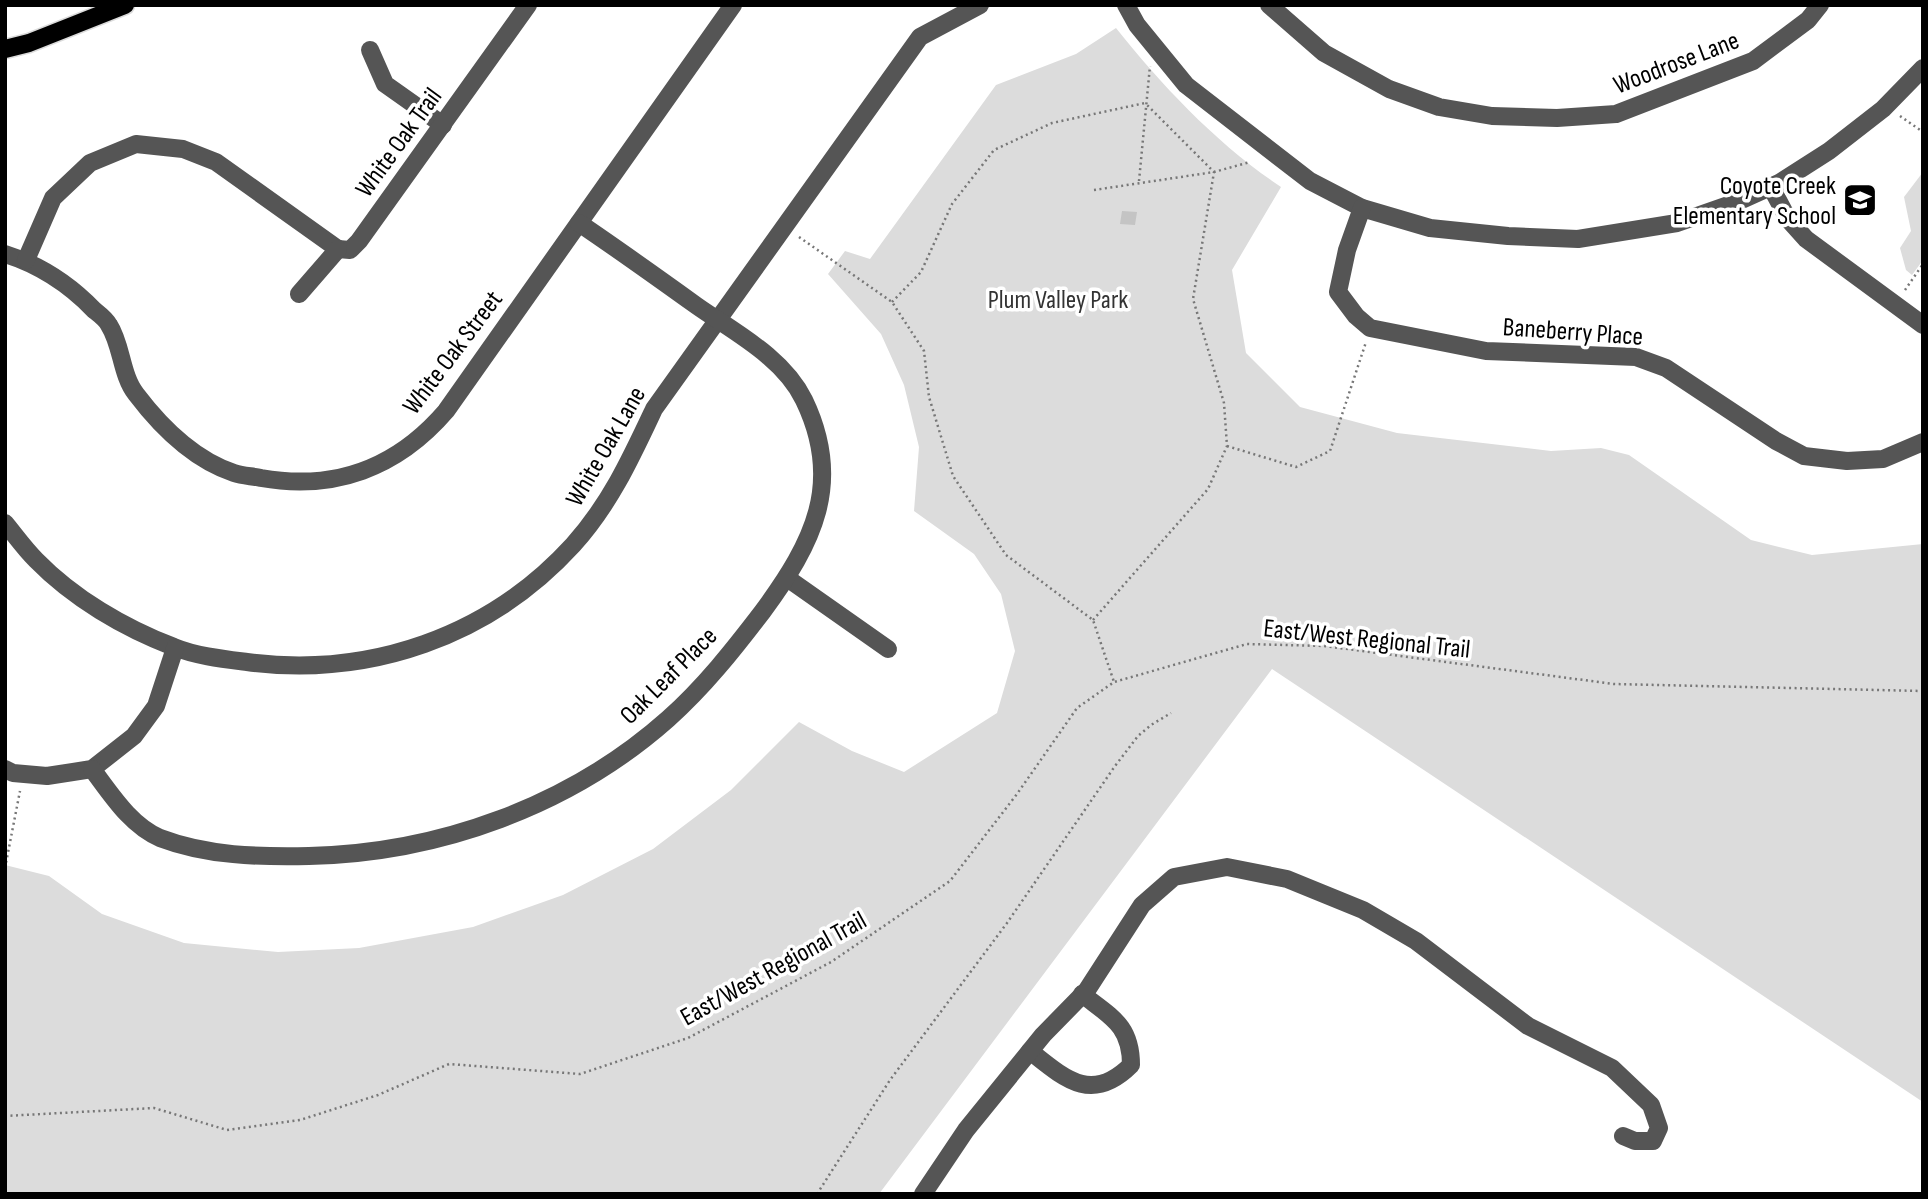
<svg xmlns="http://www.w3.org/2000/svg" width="1928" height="1199" font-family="'Sofia Sans Condensed',sans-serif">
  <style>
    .green { fill: #dcdcdc }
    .building { fill: #c4c4c4 }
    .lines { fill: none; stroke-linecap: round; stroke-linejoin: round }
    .major-casing { stroke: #dbdbdb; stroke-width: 21 }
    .path { stroke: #777; stroke-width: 2.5; stroke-dasharray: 2 3.5; stroke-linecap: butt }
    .minor { stroke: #555; stroke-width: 18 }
    .major { stroke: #000; stroke-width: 18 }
    .labels { text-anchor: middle; stroke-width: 7; stroke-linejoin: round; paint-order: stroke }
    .street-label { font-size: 26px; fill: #000; stroke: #fff }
    .poi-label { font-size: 26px; fill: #000; stroke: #fff; text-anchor: end }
    .park-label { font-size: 26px; fill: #333; stroke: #fff }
  </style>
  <rect width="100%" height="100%" fill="#fff"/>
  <g class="green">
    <path d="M 1116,28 C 1163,87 1218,145 1281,187 L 1232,270 L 1246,353 L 1300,407 L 1397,433 L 1551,451 L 1601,448 L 1629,455 L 1751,540 L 1812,555 L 1923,544 L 1923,1102 L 1272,669 L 879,1194 L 5,1194 L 5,865 L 49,876 L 102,914 L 184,943 L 278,952 L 359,948 L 473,927 L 563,895 L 653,849 L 731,790 L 799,722 L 852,751 L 904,772 L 997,713 L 1015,651 L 1001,594 L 974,554 L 914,511 L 919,447 L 904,385 L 881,334 L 828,274 L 845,251 L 870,259 L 996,85 L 1076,54 Z"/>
    <path d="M 1923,172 L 1923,260 L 1912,275 L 1906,270 L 1900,248 L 1911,231 L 1904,197 Z"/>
  </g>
  <path class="building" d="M 1122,211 L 1137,212 L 1135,225 L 1120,224 Z"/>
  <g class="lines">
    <g class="major-casing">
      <path id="major" d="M 5,49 L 29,43 L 125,5"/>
    </g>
    <g class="path">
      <path d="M 1900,116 L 1923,132"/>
      <path d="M 1139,181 L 1150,66"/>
      <path d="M 1094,190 L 1214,172 L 1250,162"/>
      <path d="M 799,237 L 892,302 L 924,351 L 929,397 L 953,476 L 1006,555 L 1093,620 L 1114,682"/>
      <path d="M 1905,290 L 1923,264"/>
      <path d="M 892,302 L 921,272 L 952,204 L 994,150 L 1052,123 L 1145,103"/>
      <path d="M 1227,446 L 1296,467 L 1330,451 L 1366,342"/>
      <path d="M 1093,620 L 1208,489 L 1227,446 L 1224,403 L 1193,299 L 1214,172 L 1145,103"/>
      <path d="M 5,868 L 20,791"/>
      <path d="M 5,1116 L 154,1108 L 227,1130 L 300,1120 L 378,1095 L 449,1064 L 580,1074 L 688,1038 L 831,962 L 950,881 L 1017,794 L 1077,708 L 1114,682 L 1247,644 L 1324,646 L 1614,684 L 1923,691"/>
      <path d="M 817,1194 L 890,1080 L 1007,923 L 1115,766 L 1138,736 L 1151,725 L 1171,713"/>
    </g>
    <g class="minor">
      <path d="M 1126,5 L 1137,25 L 1186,85 L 1310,181 L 1362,208 L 1430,228 L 1508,236 L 1578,239 L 1677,223 L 1737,202 L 1779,183 L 1829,151 L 1883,109 L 1923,68"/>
      <path d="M 1269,5 L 1324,53 L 1389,89 L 1439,107 L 1492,116 L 1557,118 L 1616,114 L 1753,61 L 1808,20 L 1820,5"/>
      <path d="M 370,50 L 385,84 L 443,125"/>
      <path d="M 1771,187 L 1788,219 L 1806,239 L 1923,325"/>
      <path d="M 1362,208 L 1347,250 L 1338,292 L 1356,316 L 1370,328 L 1486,351 L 1636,357 L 1666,368 L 1776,441 L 1804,456 L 1847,461 L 1883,459 L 1923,442"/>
      <path d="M 338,249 L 350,250 L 359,241 L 528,5"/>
      <path d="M 5,254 C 40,265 69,284 94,310 C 99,314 106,319 109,325 C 122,345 121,375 136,394 C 161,427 195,460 234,473 C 243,476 252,476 261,478 C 334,491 397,468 446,411 L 733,5"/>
      <path d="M 26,260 L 53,198 L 90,163 L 136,144 L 183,149 L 216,162 L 338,249"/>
      <path d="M 299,294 L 338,249"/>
      <path d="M 5,523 C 15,535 24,548 36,560 C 73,598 124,628 174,647 C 196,656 223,659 247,662 C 369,678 489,637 573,545 C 610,504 631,458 654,409 L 920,37 L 980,5"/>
      <path d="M 787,578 L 888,649"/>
      <path d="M 5,769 L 13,773 L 47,776 L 92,769 L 134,736 L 156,706 L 175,648"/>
      <path d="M 92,769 C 111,794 130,825 160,838 C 207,856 259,857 309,856 C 439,853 570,806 668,719 C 704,687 734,649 763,611 C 813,543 844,483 804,400 C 783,357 734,332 697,306 C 658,278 619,250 579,223"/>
      <path d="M 1030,1051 C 1065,1079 1092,1104 1131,1065 C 1131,1025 1111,1017 1082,994"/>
      <path d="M 923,1194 L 966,1130 L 1043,1035 L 1087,990 L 1142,905 L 1174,877 L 1227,867 L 1287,879 L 1363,910 L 1416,941 L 1528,1026 L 1612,1068 L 1651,1105 L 1659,1128 L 1653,1141 L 1635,1141 L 1623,1136"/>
    </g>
    <use href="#major" class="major"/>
  </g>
  <defs>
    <g id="school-square" transform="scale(1.75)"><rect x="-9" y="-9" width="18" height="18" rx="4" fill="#000" stroke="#fff"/><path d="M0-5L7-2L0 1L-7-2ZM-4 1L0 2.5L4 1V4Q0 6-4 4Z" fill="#fff"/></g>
  </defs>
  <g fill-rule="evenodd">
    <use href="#school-square" x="1860" y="200"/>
  </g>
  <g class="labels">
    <g class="street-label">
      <text transform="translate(1676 62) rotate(-21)" y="9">Woodrose Lane</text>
      <text transform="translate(398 142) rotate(-54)" y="9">White Oak Trail</text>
      <text transform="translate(1573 331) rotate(4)" y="9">Baneberry Place</text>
      <text transform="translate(452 352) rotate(-53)" y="9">White Oak Street</text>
      <text transform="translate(605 446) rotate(-60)" y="9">White Oak Lane</text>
      <text transform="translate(1367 638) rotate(6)" y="9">East/West Regional Trail</text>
      <text transform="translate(668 675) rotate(-45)" y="9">Oak Leaf Place</text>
      <text transform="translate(773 968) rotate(-29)" y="9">East/West Regional Trail</text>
    </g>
    <g class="poi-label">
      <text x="1836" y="194">Coyote Creek<tspan x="1836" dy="30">Elementary School</tspan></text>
    </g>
    <g class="park-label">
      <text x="1058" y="308">Plum Valley Park</text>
    </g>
  </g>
  <rect width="1928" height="1199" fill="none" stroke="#000000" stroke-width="14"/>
</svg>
